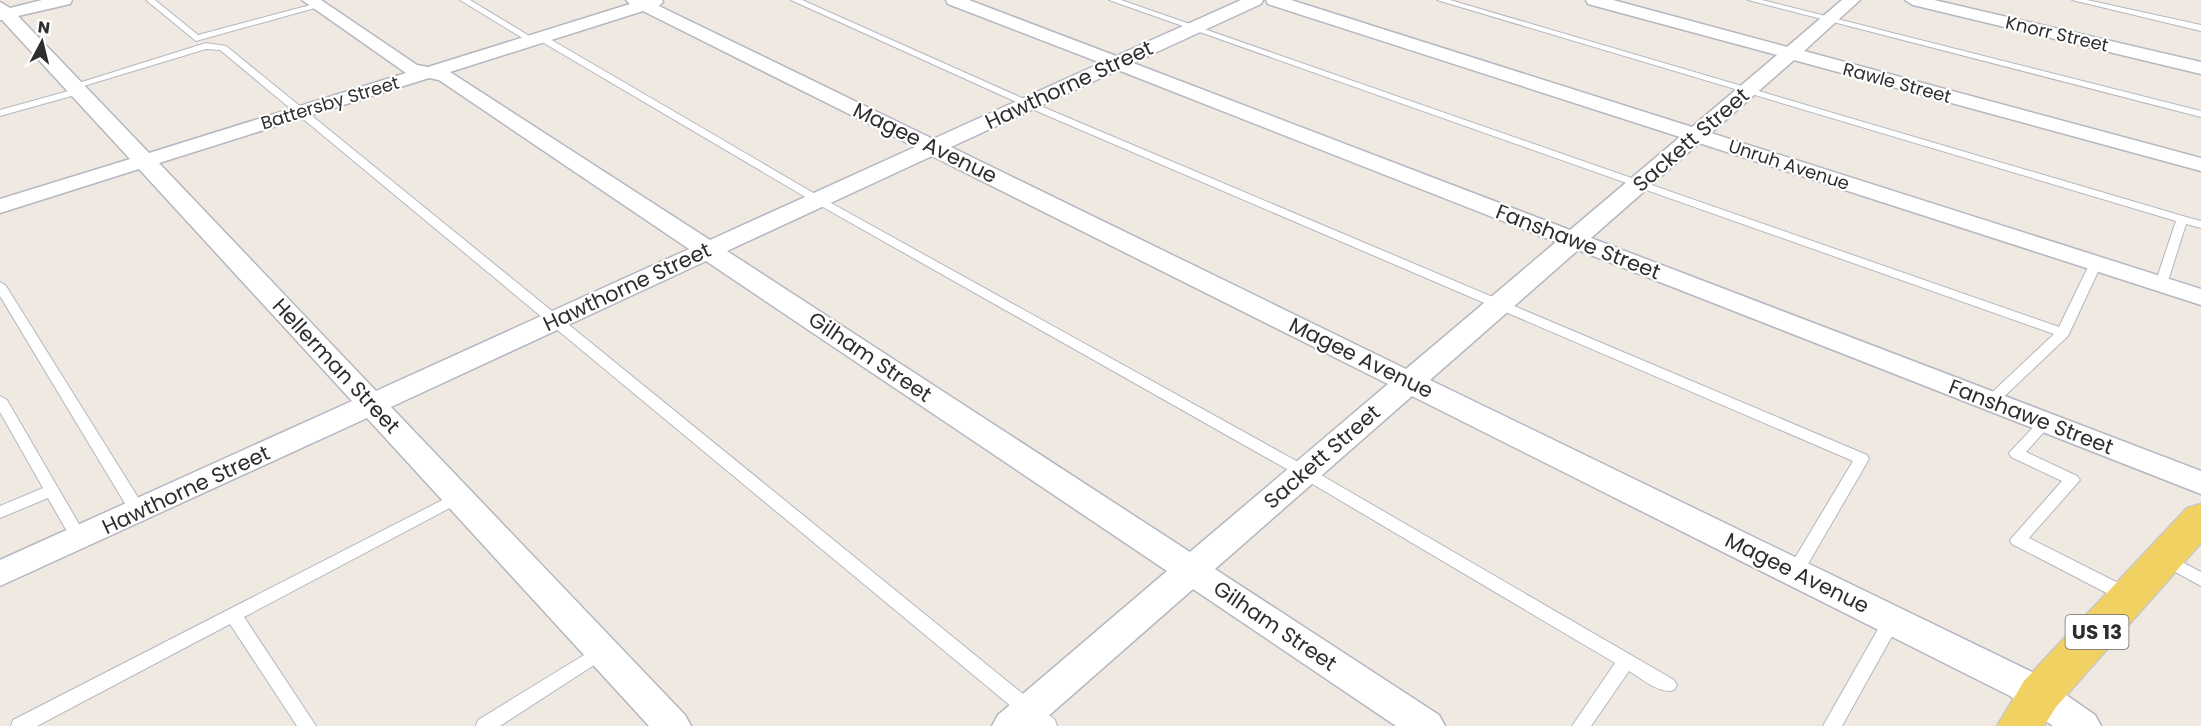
<svg xmlns="http://www.w3.org/2000/svg" width="2201" height="726" font-family="Poppins,sans-serif">
  <style>
    .lines { fill: none; stroke-linecap: round; stroke-linejoin: round }
    .service-casing { stroke: #b4b7c1; stroke-width: 2 }
    .minor-casing { stroke: #b4b7c1; stroke-width: 3 }
    .primary-casing { stroke: #c9c9c9; stroke-width: 3 }
    .service { fill: #fff; fill-rule: evenodd }
    .minor { fill: #fff; fill-rule: evenodd }
    .primary { fill: #f2d163; fill-rule: evenodd }
    .labels { text-anchor: middle; stroke-width: 4.5; stroke-linejoin: round; paint-order: stroke }
    .far-street-label { font-size: 18px; fill: #2e2e2e; stroke: #fff }
    .shield { fill: #fff; stroke: #6d6d6d; stroke-width: 1.5 }
    .shield-label { font-size: 20px; font-weight: bold; fill: #2e2e2e }
    .street-label { font-size: 21px; fill: #2e2e2e; stroke: #fff }
  </style>
  <rect width="100%" height="100%" fill="#efe9e1"/>
  <g class="lines">
    <g class="service-casing">
      <g id="service">
        <path d="M 146,0 L 155,0 L 198,35 L 318,3 L 322,6 L 196,41 Z"/>
        <path d="M 460,0 L 470,0 L 536,40 L 529,42 Z"/>
        <path d="M 791,0 L 802,0 L 1031,102 L 1867,455 L 1869,459 L 1801,576 L 1795,578 L 1789,576 L 1787,572 L 1789,568 L 1853,461 L 1025,106 Z"/>
        <path d="M 1109,0 L 1121,0 L 2059,327 L 2090,263 L 2096,259 L 2102,263 L 2068,336 L 1995,405 L 1990,407 L 1983,402 L 1985,399 L 2054,334 Z"/>
        <path d="M 1437,0 L 1450,0 L 2186,217 L 2201,221 L 2201,228 L 2186,224 L 2167,284 L 2161,288 L 2157,287 L 2155,284 L 2176,221 Z"/>
        <path d="M 1748,0 L 1762,0 L 2201,111 L 2201,117 Z"/>
        <path d="M 2072,0 L 2087,0 L 2201,25 L 2201,31 Z"/>
        <path d="M 537,35 L 543,35 L 822,198 L 1309,468 L 1674,680 L 1677,685 L 1674,690 C 1660,695 1641,678 1629,671 L 1591,726 L 1572,726 L 1615,663 L 1299,476 L 814,202 L 537,39 Z"/>
        <path d="M 206,43 L 226,46 L 1055,720 L 1057,726 L 1035,726 L 220,50 L 206,49 L 77,88 L 69,86 Z"/>
        <path d="M 79,88 L 82,89 L 82,93 L 0,116 L 0,110 Z"/>
        <path d="M 0,282 L 6,286 L 144,507 L 146,511 L 144,515 L 132,515 L 0,296 Z"/>
        <path d="M 0,396 L 7,400 L 87,538 L 85,542 L 79,544 L 73,542 L 48,498 L 0,518 L 0,506 L 43,488 L 0,412 Z"/>
        <path d="M 2045,418 L 2052,423 L 2026,452 L 2077,476 L 2080,480 L 2029,538 L 2134,591 L 2136,596 L 2134,601 L 2128,602 L 2122,601 L 2012,544 L 2010,540 L 2062,481 L 2011,457 L 2009,453 L 2040,420 Z"/>
        <path d="M 458,492 L 463,493 L 466,497 L 463,501 L 244,617 L 316,726 L 297,726 L 230,624 L 37,726 L 11,726 L 13,720 Z"/>
        <path d="M 2165,553 L 2201,572 L 2201,586 L 2159,563 L 2157,559 L 2159,555 Z"/>
        <path d="M 1892,613 L 1898,615 L 1901,620 L 1842,726 L 1823,726 L 1886,615 Z"/>
        <path d="M 602,644 L 608,646 L 611,651 L 608,656 L 500,726 L 476,726 L 478,720 Z"/>
      </g>
    </g>
    <g class="minor-casing">
      <g id="minor">
        <path d="M 42,0 L 72,0 L 70,4 L 18,16 L 149,153 L 406,73 L 302,0 L 321,0 L 417,65 L 428,67 L 630,4 L 626,0 L 662,0 L 663,2 L 659,6 L 933,139 L 1101,63 L 948,4 L 946,0 L 969,0 L 1116,56 L 1241,0 L 1263,0 L 1261,4 L 1133,63 L 1570,230 L 1680,137 L 1268,4 L 1266,0 L 1291,0 L 1692,127 L 1777,55 L 1588,4 L 1586,0 L 1613,0 L 1787,47 L 1842,0 L 1860,0 L 1804,51 L 2201,158 L 2201,171 L 1794,60 L 1711,133 L 2201,289 L 2201,305 L 1699,143 L 1591,238 L 2201,471 L 2201,494 L 1578,250 L 1430,380 L 2036,674 L 2095,715 L 2101,726 L 2053,726 L 2010,696 L 1412,396 L 1215,569 L 1439,715 L 1445,726 L 1396,726 L 1193,589 L 1037,726 L 992,726 L 998,715 L 1167,571 L 706,261 L 391,407 L 685,715 L 691,726 L 649,726 L 367,418 L 0,586 L 0,560 L 352,401 L 139,169 L 0,213 L 0,199 L 130,159 L 2,20 L 0,20 L 0,2 L 10,8 ZM 643,11 L 915,147 L 710,240 L 450,72 ZM 1118,70 L 1556,242 L 1406,369 L 951,147 ZM 429,78 L 439,80 L 689,249 L 376,391 L 159,163 ZM 932,156 L 1388,384 L 1190,552 L 727,251 Z"/>
        <path d="M 1905,0 L 1934,0 L 2201,62 L 2201,74 L 1913,5 Z"/>
      </g>
    </g>
    <g class="primary-casing">
      <path id="primary" d="M 2201,504 L 2201,543 L 2056,707 L 2044,726 L 1997,726 L 2024,681 L 2187,508 Z"/>
    </g>
    <use href="#service" class="service"/>
    <use href="#minor" class="minor"/>
    <use href="#primary" class="primary"/>
  </g>
  <g class="labels">
    <g class="far-street-label">
      <text transform="translate(2057 34) rotate(13)" y="6">Knorr Street</text>
      <text transform="translate(1897 83) rotate(15)" y="6">Rawle Street</text>
      <text transform="translate(330 103) rotate(-17)" y="6">Battersby Street</text>
      <text transform="translate(1789 165) rotate(18)" y="6">Unruh Avenue</text>
    </g>
    <rect class="shield" x="2065.5" y="615" width="63" height="34" rx="4.5"/>
    <g class="shield-label">
      <text x="2097" y="639">US 13</text>
    </g>
    <g class="street-label">
      <text transform="translate(1069 85) rotate(-25)" y="7">Hawthorne Street</text>
      <text transform="translate(1691 140) rotate(-41)" y="7">Sackett Street</text>
      <text transform="translate(925 143) rotate(26)" y="7">Magee Avenue</text>
      <text transform="translate(1578 242) rotate(21)" y="7">Fanshawe Street</text>
      <text transform="translate(627 287) rotate(-25)" y="7">Hawthorne Street</text>
      <text transform="translate(870 357) rotate(34)" y="7">Gilham Street</text>
      <text transform="translate(1361 358) rotate(26)" y="7">Magee Avenue</text>
      <text transform="translate(336 366) rotate(47)" y="7">Hellerman Street</text>
      <text transform="translate(2031 417) rotate(21)" y="7">Fanshawe Street</text>
      <text transform="translate(1322 457) rotate(-41)" y="7">Sackett Street</text>
      <text transform="translate(186 490) rotate(-25)" y="7">Hawthorne Street</text>
      <text transform="translate(1797 573) rotate(26)" y="7">Magee Avenue</text>
      <text transform="translate(1275 626) rotate(34)" y="7">Gilham Street</text>
    </g>
  </g>
  <g transform="translate(42 42) rotate(7)" stroke="#ffffff" stroke-width="4.5" paint-order="stroke">
  <path d="M0-4.5L10 22L0 15L-10 22Z" fill="#2e2e2e"/>
  <text y="-9" font-size="16" font-weight="bold" text-anchor="middle" fill="#2e2e2e">N</text>
  </g>
</svg>
